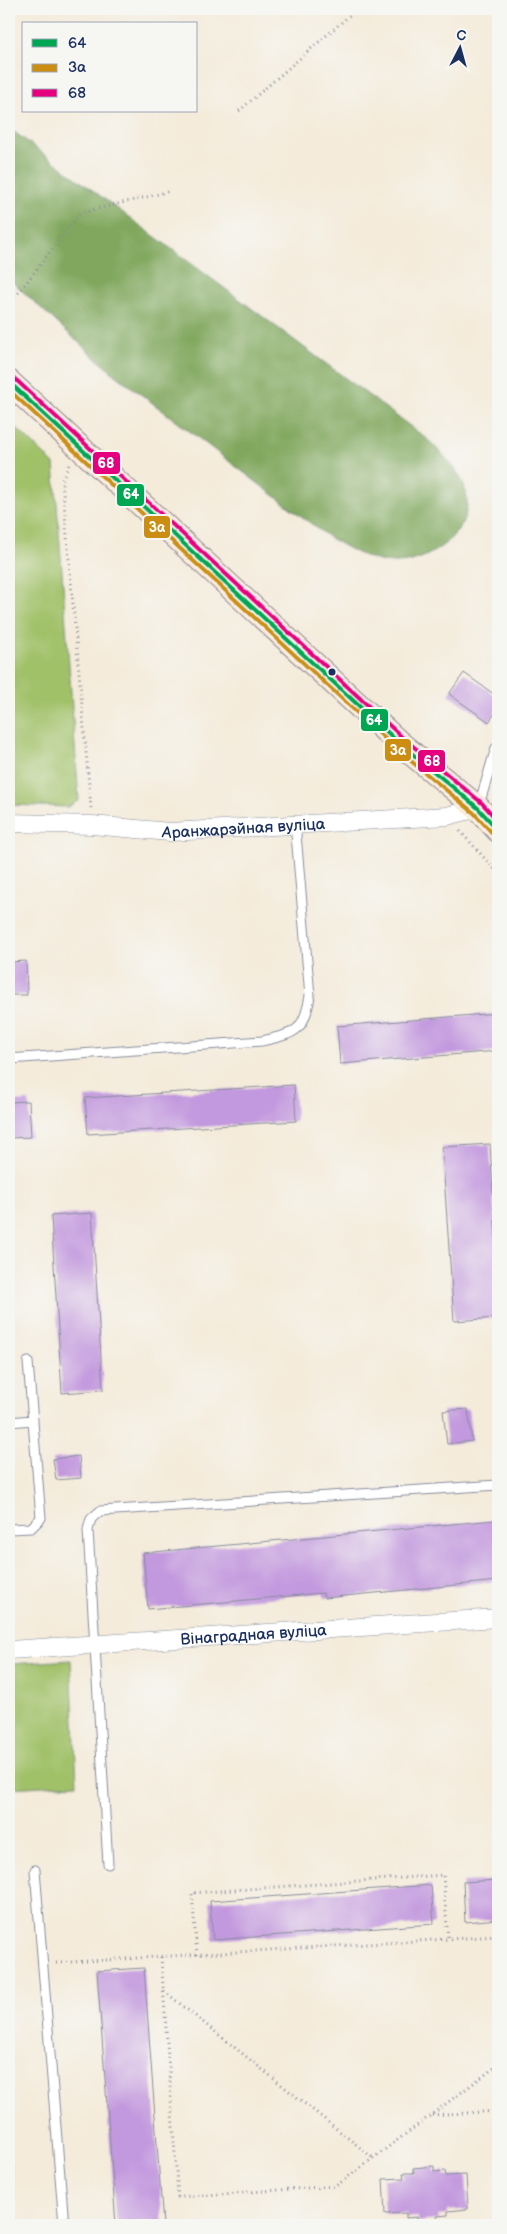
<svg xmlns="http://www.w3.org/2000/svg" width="507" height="2234" font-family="'Balsamiq Sans',sans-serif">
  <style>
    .green { fill: #a1c169; stroke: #5e7864 }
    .forest { fill: #80a75d; stroke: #4e6b5e }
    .building { fill: #c298de }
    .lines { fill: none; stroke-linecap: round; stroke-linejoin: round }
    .lane-casing { stroke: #888d9c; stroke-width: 11 }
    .street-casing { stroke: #888d9c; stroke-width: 19 }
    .secondary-casing { stroke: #888d9c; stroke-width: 26 }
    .path { stroke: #888d9c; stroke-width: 3; stroke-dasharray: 1 4; stroke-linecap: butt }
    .lane { stroke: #fff; stroke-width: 9 }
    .street { stroke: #fff; stroke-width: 18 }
    .secondary { stroke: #fde4d0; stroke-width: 24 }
    .bus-1-casing { stroke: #f6f6f2; stroke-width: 8 }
    .bus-2-casing { stroke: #f6f6f2; stroke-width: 8 }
    .bus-3-casing { stroke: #f6f6f2; stroke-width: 8 }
    .bus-1 { stroke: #00a651; stroke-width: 4 }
    .bus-2 { stroke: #cb8e13; stroke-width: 4 }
    .bus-3 { stroke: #e5007d; stroke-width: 4 }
    .bus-dot { fill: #1b2f5e; stroke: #f6f6f2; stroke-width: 2 }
    .labels { text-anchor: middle; stroke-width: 4; stroke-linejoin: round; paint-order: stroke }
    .street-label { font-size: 16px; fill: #1b2f5e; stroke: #f6f6f2 }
    .line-badge { stroke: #f6f6f2; stroke-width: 2 }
    .badge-label { font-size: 14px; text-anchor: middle; font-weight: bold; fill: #fff }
  </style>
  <rect width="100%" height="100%" fill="#f6f6f2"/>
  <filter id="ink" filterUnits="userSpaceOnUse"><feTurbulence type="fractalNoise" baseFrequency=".02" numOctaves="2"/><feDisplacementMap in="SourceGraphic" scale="10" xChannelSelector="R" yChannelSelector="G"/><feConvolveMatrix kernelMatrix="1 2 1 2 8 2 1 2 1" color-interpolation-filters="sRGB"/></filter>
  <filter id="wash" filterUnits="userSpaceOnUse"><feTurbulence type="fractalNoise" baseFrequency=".0096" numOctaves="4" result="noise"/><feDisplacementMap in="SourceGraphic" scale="20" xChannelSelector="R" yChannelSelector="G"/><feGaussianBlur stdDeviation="1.12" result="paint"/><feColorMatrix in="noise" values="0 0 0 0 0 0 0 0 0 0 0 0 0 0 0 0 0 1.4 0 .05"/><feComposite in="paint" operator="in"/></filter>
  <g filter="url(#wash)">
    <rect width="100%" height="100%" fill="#f4ebda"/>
    <g class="green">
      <path d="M 9,421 L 54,464 L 79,800 L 68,807 L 9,805 Z"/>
      <path d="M 71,1660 L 77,1784 L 9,1788 L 9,1664 Z"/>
      <path d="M 9,2157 L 17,2225 L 9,2225 Z"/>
    </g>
    <path class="forest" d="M 9,128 L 426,438 C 444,455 468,477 467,504 C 467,536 426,563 397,563 C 372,563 351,550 330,538 L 109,370 L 9,279 Z"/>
    <g id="blocks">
      <g class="building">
        <path d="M 464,673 L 498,697 L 498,708 L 489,722 L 449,694 Z"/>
        <path d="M 26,961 L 27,995 L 9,995 L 9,962 Z"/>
        <path d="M 498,1013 L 498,1051 L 340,1064 L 337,1026 Z"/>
        <path d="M 294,1085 L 296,1121 L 88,1134 L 85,1098 Z"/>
        <path d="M 29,1101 L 31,1137 L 9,1138 L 9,1102 Z"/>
        <path d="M 490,1144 L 498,1272 L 498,1318 L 454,1321 L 442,1147 Z"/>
        <path d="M 92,1213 L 103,1390 L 62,1393 L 51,1216 Z"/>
        <path d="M 468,1409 L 472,1441 L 447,1444 L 443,1411 Z"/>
        <path d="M 79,1456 L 81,1478 L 56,1480 L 53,1459 Z"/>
        <path d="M 495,1520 L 498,1581 L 324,1598 L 323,1593 L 148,1609 L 143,1553 Z"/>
        <path d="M 498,1880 L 498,1919 L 465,1922 L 463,1882 Z"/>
        <path d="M 431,1885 L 434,1924 L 213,1940 L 210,1901 Z"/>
        <path d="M 144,1968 L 163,2225 L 116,2225 L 97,1971 Z"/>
        <path d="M 434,2166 L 434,2172 L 445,2171 L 446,2176 L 466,2175 L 468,2209 L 448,2211 L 448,2215 L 437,2216 L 438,2220 L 417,2222 L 417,2217 L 406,2218 L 406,2213 L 385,2214 L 383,2179 L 404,2178 L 403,2173 L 414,2173 L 413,2168 Z"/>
      </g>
    </g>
  </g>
  <g filter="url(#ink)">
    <use href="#blocks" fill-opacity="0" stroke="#888d9c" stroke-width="1"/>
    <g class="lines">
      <g class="lane-casing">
        <g id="lane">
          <path d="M 479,805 L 496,748"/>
          <path d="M 9,1059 L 262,1041 C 296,1033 304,1032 310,996 L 295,823"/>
          <path d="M 9,1422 L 33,1420"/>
          <path d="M 9,1529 L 31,1528 L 41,1518 L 28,1362"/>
          <path d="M 108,1864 L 88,1530 L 91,1519 L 100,1511 L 498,1485"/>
          <path d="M 35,1870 L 64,2225"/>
        </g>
      </g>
      <g class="street-casing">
        <g id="street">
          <path id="s1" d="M 9,823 L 92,825 L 170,832 L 447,816 L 478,808"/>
          <path id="s2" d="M 9,1650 L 498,1618"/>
        </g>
      </g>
      <g class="secondary-casing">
        <path id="secondary" d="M 9,382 L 398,742 L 478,808 L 498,830"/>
      </g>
      <g class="path">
        <path d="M 239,111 L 357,9"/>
        <path d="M 9,305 L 80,213 L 171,191"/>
        <path d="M 69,465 L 62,480 L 91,808"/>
        <path d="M 460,831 L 498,873"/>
        <path d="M 197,1955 L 192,1893 L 443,1875 L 448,1939"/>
        <path d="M 161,1957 L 178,2197 L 336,2186 L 498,2065"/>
        <path d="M 56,1963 L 498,1936"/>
        <path d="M 164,1991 L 373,2158"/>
        <path d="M 432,2115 L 498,2111"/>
        <path d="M 9,2200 L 14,2225"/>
      </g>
      <use href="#lane" class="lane"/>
      <use href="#street" class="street"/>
      <use href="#secondary" class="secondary"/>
      <g class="bus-1-casing">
        <path id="bus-1" d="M 9,382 L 398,742 L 478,808 L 498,830"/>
      </g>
      <g class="bus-2-casing">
        <path id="bus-2" d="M 9,390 L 394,747 L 474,813 L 493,834"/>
      </g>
      <g class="bus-3-casing">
        <path id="bus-3" d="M 13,377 L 402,737 L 482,803 L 498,821"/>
      </g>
      <use href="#bus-1" class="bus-1"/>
      <use href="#bus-2" class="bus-2"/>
      <use href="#bus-3" class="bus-3"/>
    </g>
  </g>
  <circle class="bus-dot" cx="332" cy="672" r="4.5"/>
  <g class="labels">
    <g class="street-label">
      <text dy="6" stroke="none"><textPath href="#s1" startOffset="235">Аранжарэйная вуліца</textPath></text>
      <text dy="6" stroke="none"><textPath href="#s2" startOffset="245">Вінаградная вуліца</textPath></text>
    </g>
  </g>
  <g class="line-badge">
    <rect x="92" y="451" width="29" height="24" rx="5" fill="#e5007d"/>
    <rect x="116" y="483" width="29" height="24" rx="5" fill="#00a651"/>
    <rect x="143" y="515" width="28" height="24" rx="5" fill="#cb8e13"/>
    <rect x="360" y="708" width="29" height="24" rx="5" fill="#00a651"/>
    <rect x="384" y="738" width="28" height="24" rx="5" fill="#cb8e13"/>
    <rect x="417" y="749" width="29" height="24" rx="5" fill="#e5007d"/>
  </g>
  <g class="badge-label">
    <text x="106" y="468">68</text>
    <text x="131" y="499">64</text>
    <text x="157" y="532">3а</text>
    <text x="374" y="725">64</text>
    <text x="398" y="755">3а</text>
    <text x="432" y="766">68</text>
  </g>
  <rect width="507" height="2234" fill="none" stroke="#f6f6f2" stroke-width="30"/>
  <rect x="22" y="22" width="175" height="90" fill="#f6f6f2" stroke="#9ea6b7"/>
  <rect x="32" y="39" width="25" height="8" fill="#00a651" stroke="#9ea6b7"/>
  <text x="68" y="48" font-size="15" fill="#1b2f5e">64</text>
  <rect x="32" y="64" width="25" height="8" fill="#cb8e13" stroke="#9ea6b7"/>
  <text x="68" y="72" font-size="15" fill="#1b2f5e">3а</text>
  <rect x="32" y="89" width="25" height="8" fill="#e5007d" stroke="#9ea6b7"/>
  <text x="68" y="98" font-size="15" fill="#1b2f5e">68</text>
  <g transform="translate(460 48) rotate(6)" stroke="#f6f6f2" stroke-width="4" paint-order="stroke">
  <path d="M0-4L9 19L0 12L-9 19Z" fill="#1b2f5e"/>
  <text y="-8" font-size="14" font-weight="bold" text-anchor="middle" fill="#1b2f5e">С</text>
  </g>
</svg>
